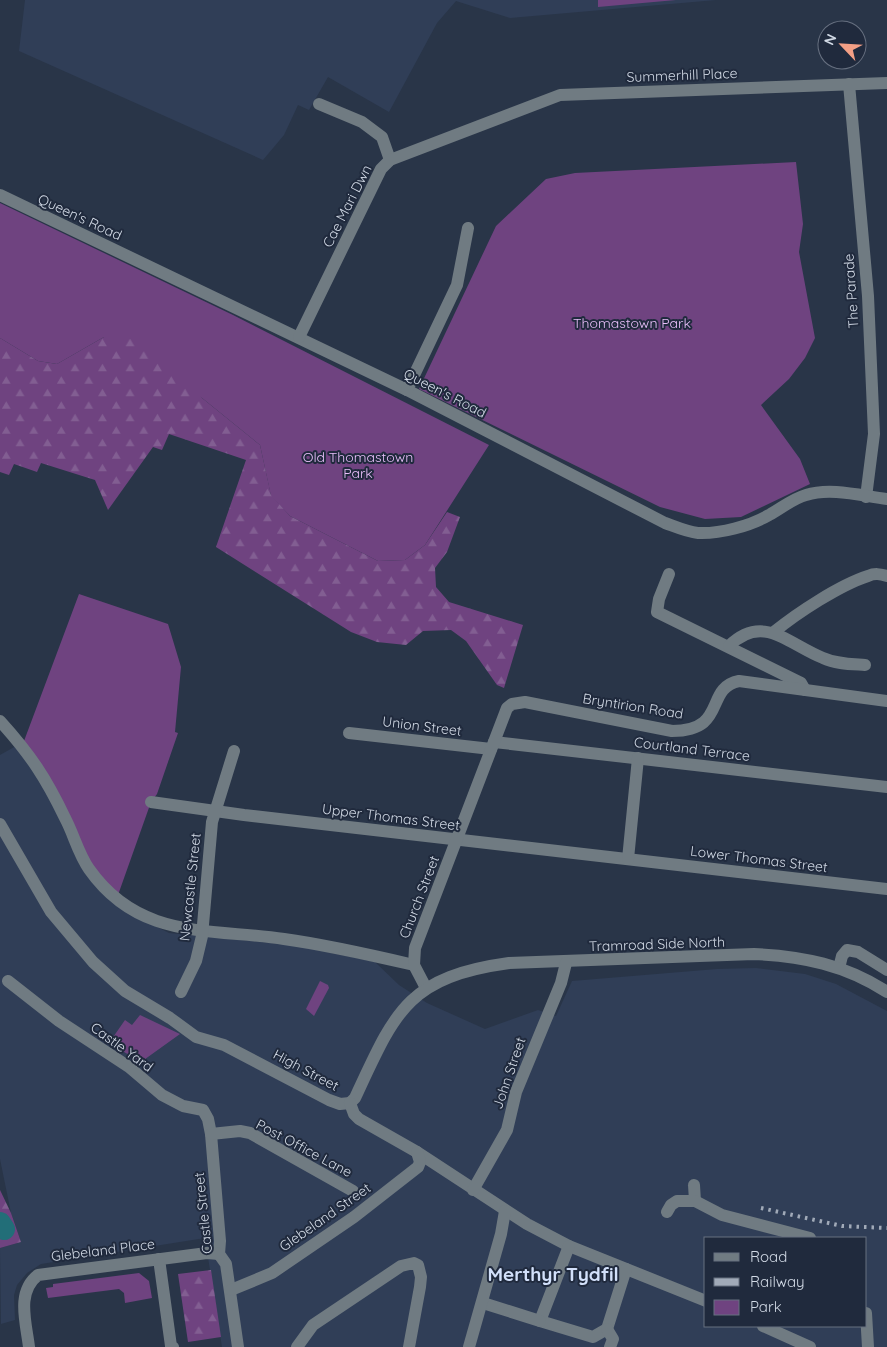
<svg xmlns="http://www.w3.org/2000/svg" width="887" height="1347" font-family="Quicksand,sans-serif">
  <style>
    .built { fill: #303e57; fill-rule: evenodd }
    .green { fill: #6f4380 }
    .forest { fill: url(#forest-firs) }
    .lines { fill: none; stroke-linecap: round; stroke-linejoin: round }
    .river { stroke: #226e78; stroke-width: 22 }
    .minor { stroke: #707b82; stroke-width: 12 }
    .rail { stroke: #a1aab8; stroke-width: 4; stroke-dasharray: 2.5 5; stroke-linecap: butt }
    .labels { text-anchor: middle; stroke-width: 4; stroke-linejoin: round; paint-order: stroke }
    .street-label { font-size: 14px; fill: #d1d9e5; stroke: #202a3d }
    .park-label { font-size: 14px; fill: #e9bffa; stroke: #202a3d }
    .district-label { font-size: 19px; font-weight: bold; fill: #d2e0fa; stroke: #202a3d }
  </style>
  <defs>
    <pattern id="forest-firs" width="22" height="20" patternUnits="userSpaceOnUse" patternTransform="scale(1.25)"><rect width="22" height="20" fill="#6f4380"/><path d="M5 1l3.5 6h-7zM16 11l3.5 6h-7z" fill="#825e92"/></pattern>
  </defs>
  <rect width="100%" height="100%" fill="#293548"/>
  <g class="built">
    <path d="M 25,0 L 716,0 L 510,18 L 456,1 L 437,23 L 389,112 L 328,77 L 309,110 L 298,105 L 284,135 L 263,160 L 19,51 Z"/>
    <path d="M 16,746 L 42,780 L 80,866 L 98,889 L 118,907 L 169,933 L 293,945 L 375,962 L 399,985 L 427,1003 L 485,1029 L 538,1010 L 556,1016 L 572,981 L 717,969 L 756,968 L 805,974 L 836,984 L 887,1011 L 887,1347 L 222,1347 L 205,1238 L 41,1264 L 27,1273 L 17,1285 L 14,1295 L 15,1320 L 1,1324 L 0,1248 L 21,1242 L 11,1213 L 0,1159 L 0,755 ZM 706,1238 L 866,1238 L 866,1326 L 706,1326 Z"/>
  </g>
  <g class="green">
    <path d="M 598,0 L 676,0 L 598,7 Z"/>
    <path d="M 796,162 L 803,224 L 799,252 L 815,338 L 805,358 L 789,379 L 761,405 L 800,459 L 810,484 L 741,517 L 705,519 L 660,507 L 419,389 L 496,226 L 546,179 L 575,173 Z"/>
    <path d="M 0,203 L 233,315 L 489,445 L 425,545 L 405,560 L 378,561 L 290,516 L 271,496 L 260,445 L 202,398 L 104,337 L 57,364 L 38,361 L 0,338 Z"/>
    <path d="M 79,594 L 168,624 L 181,667 L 175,732 L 178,733 L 157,794 L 151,802 L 118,895 L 91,867 L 24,741 Z"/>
    <path d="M 320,981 L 328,985 L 329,988 L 314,1016 L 306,1009 Z"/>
    <path d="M 140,1015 L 180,1034 L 141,1062 L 109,1043 L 125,1020 L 132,1025 Z"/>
    <path d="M 139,1273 L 149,1281 L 152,1298 L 125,1303 L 124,1293 L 119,1289 L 48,1298 L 46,1288 L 53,1287 L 53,1284 Z"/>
  </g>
  <g class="forest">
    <path d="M 104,337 L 143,339 L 202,398 L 260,445 L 271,495 L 290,516 L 378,561 L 405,560 L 425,545 L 447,512 L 460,517 L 447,552 L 435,568 L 436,587 L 449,602 L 523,625 L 504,688 L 497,685 L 466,641 L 451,630 L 423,631 L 406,645 L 377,642 L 351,632 L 216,547 L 246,460 L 169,434 L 162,450 L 153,447 L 108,510 L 95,480 L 41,463 L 37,472 L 14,464 L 9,475 L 0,472 L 0,338 L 38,361 L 57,364 Z"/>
    <path d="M 0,1190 L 11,1213 L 21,1242 L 0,1248 Z"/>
    <path d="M 211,1270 L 221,1337 L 188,1342 L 178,1274 Z"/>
  </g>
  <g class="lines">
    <path class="river" d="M 0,1223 L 4,1229"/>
    <g class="minor">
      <path d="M 849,84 L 868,296 L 874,434 L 866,497"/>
      <path d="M 319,104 L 362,122 L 382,137 L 390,160"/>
      <path d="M 0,195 L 407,390 L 665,523 C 676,527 687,532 698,533 C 720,534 750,526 769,515 C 782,508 792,499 806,495 C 831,487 862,496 887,499"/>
      <path d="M 299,337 L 381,169 L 390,160 L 560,95 L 887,83"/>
      <path d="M 407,390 L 457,285 L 468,228"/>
      <path d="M 669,574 L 659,599 L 657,612 L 801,683 L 805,690"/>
      <path d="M 774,632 C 797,613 840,585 868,576 C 875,573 880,574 887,576"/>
      <path d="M 729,646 C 763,613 788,644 823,658 C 836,664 851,664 865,665"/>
      <path d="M 0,721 C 30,754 46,778 65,818 C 74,835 78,853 89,869 C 139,940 209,928 284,939 C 328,945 371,955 414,965"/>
      <path d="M 349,733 L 491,749"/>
      <path d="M 494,742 L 887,787"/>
      <path d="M 151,802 L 244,815 L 887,889"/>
      <path d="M 0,824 L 51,912 L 93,962 L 125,991 L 170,1018 L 196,1037 L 224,1045 L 329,1100 L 340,1104 L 350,1103"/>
      <path d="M 628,859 L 638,758"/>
      <path d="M 839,968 L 842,956 L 847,950 L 858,952 L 887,970"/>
      <path d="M 8,981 L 59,1021 L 129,1067 L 162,1095 L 183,1106 L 203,1110 L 208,1119 L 211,1134 L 220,1241 L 219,1254 L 226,1264 L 238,1347"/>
      <path d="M 426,988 L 414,965 L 415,948 L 507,708 L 512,704 L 525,702 L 672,731 C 728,731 704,688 739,681 L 887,701"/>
      <path d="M 181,992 L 196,961 L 202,936 L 212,822 L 234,751"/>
      <path d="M 350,1103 L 355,1098 C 395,1012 407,977 509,963 L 754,954 C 802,956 846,965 887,992"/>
      <path d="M 350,1103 L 354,1114 L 359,1119 L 417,1152 L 527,1224 L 569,1246 L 706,1301"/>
      <path d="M 211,1134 L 240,1131 L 250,1133 L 353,1191"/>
      <path d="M 694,1185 L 695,1201"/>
      <path d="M 473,1190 L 507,1130 L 516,1092 L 561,983 L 566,963"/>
      <path d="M 667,1212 L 671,1205 L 677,1201 L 695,1201 L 722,1215 L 810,1238"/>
      <path d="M 569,1246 L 540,1321 L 593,1337 L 607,1329 L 626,1269"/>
      <path d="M 159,1259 L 171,1346 L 173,1347"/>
      <path d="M 231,1290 L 272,1273 L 354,1217 L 418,1167 L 420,1162 L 417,1152"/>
      <path d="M 483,1303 L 540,1321"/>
      <path d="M 866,1313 L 868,1347"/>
      <path d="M 763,1326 L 810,1347"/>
      <path d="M 607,1329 L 613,1339 L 610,1347"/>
      <path d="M 29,1347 C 26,1322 16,1292 38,1275 L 207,1253 L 219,1254"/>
      <path d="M 297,1347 L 313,1325 L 401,1266 L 414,1263 L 418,1265 L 421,1277 L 420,1287 L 409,1347"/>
      <path d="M 469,1347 L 501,1234 L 505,1211"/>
    </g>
    <path class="rail" d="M 761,1208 L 842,1226 L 887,1228"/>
  </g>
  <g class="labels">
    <g class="street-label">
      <text transform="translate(682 75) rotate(-2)" y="5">Summerhill Place</text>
      <text transform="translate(347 206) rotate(-63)" y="5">Cae Mari Dwn</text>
      <text transform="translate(80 217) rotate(25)" y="5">Queen's Road</text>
      <text transform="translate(851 291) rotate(-94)" y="5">The Parade</text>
      <text transform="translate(445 393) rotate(27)" y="5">Queen's Road</text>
      <text transform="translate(633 706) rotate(9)" y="5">Bryntirion Road</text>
      <text transform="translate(422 726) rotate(7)" y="5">Union Street</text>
      <text transform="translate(692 749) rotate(7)" y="5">Courtland Terrace</text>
      <text transform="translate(391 817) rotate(7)" y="5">Upper Thomas Street</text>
      <text transform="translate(759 859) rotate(7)" y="5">Lower Thomas Street</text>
      <text transform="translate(190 887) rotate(-84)" y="5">Newcastle Street</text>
      <text transform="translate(419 897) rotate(-69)" y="5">Church Street</text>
      <text transform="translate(657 944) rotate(-2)" y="5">Tramroad Side North</text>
      <text transform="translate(122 1047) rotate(36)" y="5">Castle Yard</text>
      <text transform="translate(306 1070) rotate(28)" y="5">High Street</text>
      <text transform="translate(509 1073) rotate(-71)" y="5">John Street</text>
      <text transform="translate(304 1148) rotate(28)" y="5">Post Office Lane</text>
      <text transform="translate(203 1213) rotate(-96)" y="5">Castle Street</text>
      <text transform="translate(325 1217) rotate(-35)" y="5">Glebeland Street</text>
      <text transform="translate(103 1250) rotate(-7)" y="5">Glebeland Place</text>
    </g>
    <g class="park-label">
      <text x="632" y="328">Thomastown Park</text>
      <text x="358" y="462">Old Thomastown<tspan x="358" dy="16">Park</tspan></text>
    </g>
    <g class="district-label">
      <text x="553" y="1281">Merthyr Tydfil</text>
    </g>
  </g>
  <rect x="704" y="1237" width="162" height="90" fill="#202a3d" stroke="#677080"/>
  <rect x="714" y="1253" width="25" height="8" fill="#707b82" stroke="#677080"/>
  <text x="750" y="1262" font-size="15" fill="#d1d9e5">Road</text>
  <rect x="714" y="1278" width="25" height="8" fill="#a1aab8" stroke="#677080"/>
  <text x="750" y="1287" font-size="15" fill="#d1d9e5">Railway</text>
  <rect x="714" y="1300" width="25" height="15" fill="#6f4380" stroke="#677080"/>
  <text x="750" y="1312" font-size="15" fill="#d1d9e5">Park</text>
  <g transform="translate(842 45) rotate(295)"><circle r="24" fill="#202a3d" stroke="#677080"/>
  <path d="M0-4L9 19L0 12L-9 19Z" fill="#f39f85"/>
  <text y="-8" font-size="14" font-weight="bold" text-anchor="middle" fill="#d1d9e5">N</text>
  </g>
</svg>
